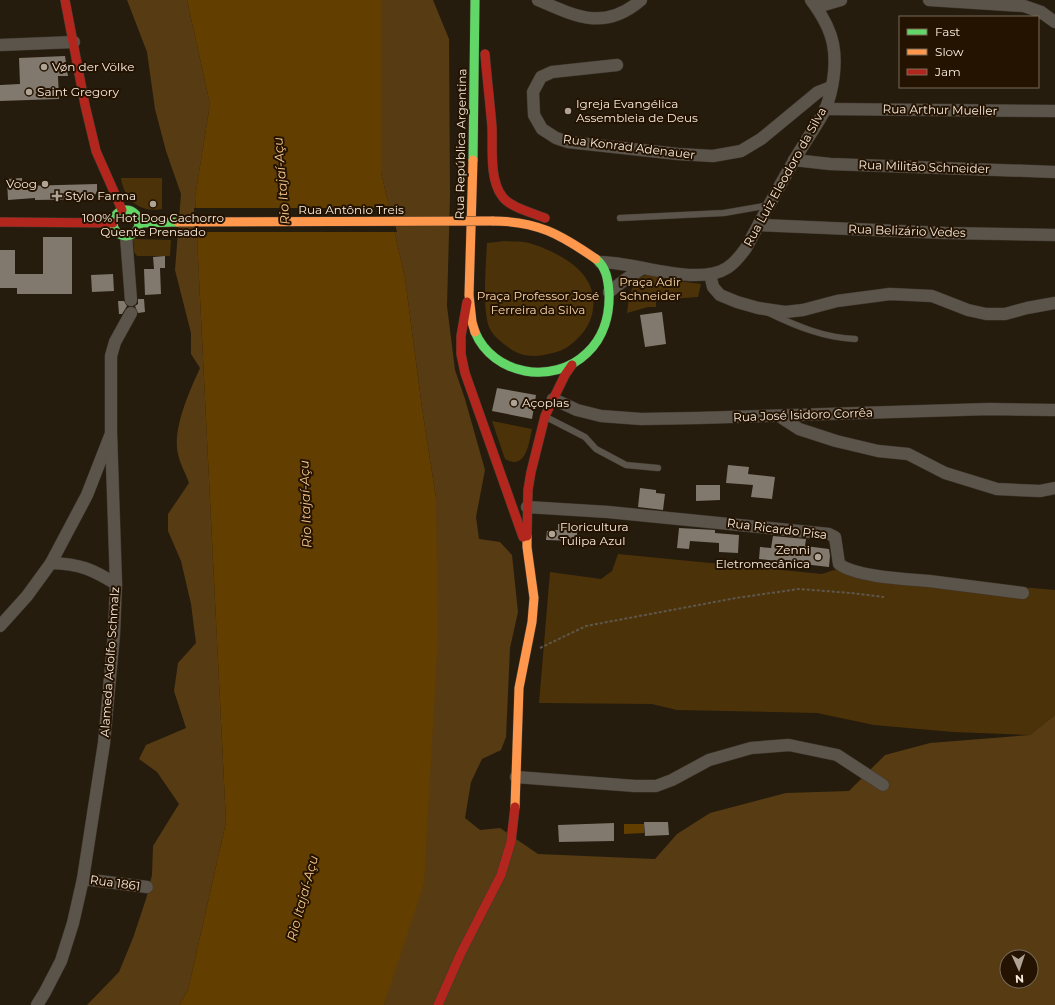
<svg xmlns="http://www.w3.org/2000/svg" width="1055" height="1005" font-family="Montserrat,sans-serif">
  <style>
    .green { fill: #4c3208 }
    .forest { fill: #573b13; fill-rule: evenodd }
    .water { fill: #623e01 }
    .pier { fill: #251c0e }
    .building { fill: #81796d }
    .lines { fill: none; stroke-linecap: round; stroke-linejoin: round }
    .lane-casing { stroke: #41382d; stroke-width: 7 }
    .street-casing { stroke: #41382d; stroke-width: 13 }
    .fast-casing { stroke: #41382d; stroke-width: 10 }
    .slow-casing { stroke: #41382d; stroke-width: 10 }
    .jam-casing { stroke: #41382d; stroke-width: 10 }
    .path { stroke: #5d574e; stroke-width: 2; stroke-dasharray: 3 2; stroke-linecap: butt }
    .lane { stroke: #5b544b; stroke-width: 6 }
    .street { stroke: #5b544b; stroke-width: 12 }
    .fast { stroke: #63d668; stroke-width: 9 }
    .slow { stroke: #ff974d; stroke-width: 9 }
    .jam { stroke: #b3261e; stroke-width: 9 }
    .slow-bridge-casing { stroke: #41382d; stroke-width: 10; stroke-linecap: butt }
    .slow-bridge { stroke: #ff974d; stroke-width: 9 }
    .poi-dot { fill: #aea395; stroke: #241300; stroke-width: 1.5 }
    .labels { text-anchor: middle; stroke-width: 4; stroke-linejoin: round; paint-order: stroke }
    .poi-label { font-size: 12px; fill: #f8ecde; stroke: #241300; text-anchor: start }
    .street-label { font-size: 12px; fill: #f8ecde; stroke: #241300 }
    .park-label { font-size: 12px; fill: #fdd8ab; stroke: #241300 }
    .water-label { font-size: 13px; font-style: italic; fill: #f8c78a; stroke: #241300 }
  </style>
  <rect width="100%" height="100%" fill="#251c0e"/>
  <g class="green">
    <path d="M 121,178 L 162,178 L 162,209 C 140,213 124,200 121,178 Z"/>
    <path d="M 133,239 L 171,240 L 170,256 L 137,256 L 134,252 Z"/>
    <path d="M 505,241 C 512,242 521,241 529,243 C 544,247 569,259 579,270 C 600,290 597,321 577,339 C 573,343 567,348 562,350 C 558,352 552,353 548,354 C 533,358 519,356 508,347 C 501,342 493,336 489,327 C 482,308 486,265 487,243 Z"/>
    <path d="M 663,274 L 663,281 L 671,280 L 701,284 L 698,297 L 656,300 L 656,307 L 648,307 L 627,313 C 629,300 630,279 646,275 C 651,274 658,274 663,274 Z"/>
    <path d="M 492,421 L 532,429 C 529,443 526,471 505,459 Z"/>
    <path d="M 618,554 L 822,574 L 834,570 L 1055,590 L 1055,715 L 1030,735 L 953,732 L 874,725 L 817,713 L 677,710 L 652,704 L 539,703 L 550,572 L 601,579 L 612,571 Z"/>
  </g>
  <g class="forest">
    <path d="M 127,0 L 187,0 L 210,104 L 195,197 L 226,822 L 188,990 L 179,1005 L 87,1005 L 119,972 L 133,938 L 146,899 L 152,875 L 153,846 L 179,804 L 157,772 L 139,759 L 146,745 L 186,728 L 174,691 L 178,663 L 196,643 L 191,604 L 181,561 L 168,531 L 168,514 L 189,483 C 186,474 180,464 178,454 C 172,429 190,390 200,368 L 191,354 L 191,333 L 175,270 L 181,194 L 166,151 L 155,109 L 147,52 Z"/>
    <path d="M 381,0 L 433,0 L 449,39 L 450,196 L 447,306 L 455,370 L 465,399 L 485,470 L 476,517 L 479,539 L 500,542 L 512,555 L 518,612 L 510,648 L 506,737 L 501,750 L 482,759 L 471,782 L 465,818 L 480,830 L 500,828 L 538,854 L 655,859 L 677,834 L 710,813 L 786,793 L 849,791 L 885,755 L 930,743 L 1030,735 L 1055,715 L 1055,1005 L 384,1005 L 390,984 L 436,498 L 422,408 L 405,278 L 381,172 ZM 1007,957 L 1031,957 L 1031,981 L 1007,981 Z"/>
  </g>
  <g class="water">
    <path d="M 187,0 L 381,0 L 381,172 L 405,278 L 422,408 L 436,498 L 438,636 L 424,884 L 384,1005 L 179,1005 L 188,990 L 226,822 L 195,197 L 210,104 Z"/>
    <path d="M 624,824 L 644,824 L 644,833 L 624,834 Z"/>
  </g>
  <path class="pier" d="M 194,208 L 391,208 L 397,232 L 195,232 Z"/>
  <g class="building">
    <path d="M 65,56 L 68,76 L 58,76 L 59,99 L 0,101 L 0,85 L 20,84 L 19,58 Z"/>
    <path d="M 22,178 L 22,186 L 97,184 L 97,191 L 93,199 L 35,200 L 35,198 L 8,200 L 7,179 Z"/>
    <path d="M 43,237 L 72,237 L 72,294 L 17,294 L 17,288 L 0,288 L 0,250 L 15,250 L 15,274 L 43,274 Z"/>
    <path d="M 165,256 L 165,268 L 160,268 L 161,294 L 145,295 L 144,269 L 154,269 L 153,257 Z"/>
    <path d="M 113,274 L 114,291 L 92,292 L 91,275 Z"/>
    <path d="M 138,299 L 144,299 L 145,312 L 138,313 L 135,306 L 138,304 Z"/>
    <path d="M 118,301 L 124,301 L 127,306 L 122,314 L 119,314 Z"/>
    <path d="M 662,312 L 666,344 L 645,347 L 640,315 Z"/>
    <path d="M 497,388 L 536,395 L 532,419 L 492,411 Z"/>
    <path d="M 728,465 L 749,467 L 748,474 L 775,477 L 772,499 L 751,497 L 753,485 L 726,483 Z"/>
    <path d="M 696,485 L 720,485 L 720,500 L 696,501 Z"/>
    <path d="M 640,488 L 656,490 L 656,493 L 665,494 L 663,510 L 638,507 Z"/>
    <path d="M 558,524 L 577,524 L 577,541 L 546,540 L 547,531 L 558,530 Z"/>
    <path d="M 679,528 L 715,530 L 715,533 L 739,535 L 738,553 L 719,552 L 719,543 L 690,541 L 689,549 L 677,548 Z"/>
    <path d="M 773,536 L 806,539 L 805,546 L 829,549 L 830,556 L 829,567 L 759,559 L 760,547 L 771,548 Z"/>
    <path d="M 644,822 L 668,822 L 669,835 L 645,836 Z"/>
    <path d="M 614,823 L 614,841 L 559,842 L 558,825 Z"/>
  </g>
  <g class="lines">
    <g class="lane-casing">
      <g id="lane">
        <path d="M 620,218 L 724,213 L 770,205"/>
        <path d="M 769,313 C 796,326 825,338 855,339"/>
        <path d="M 546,417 L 585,437 L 596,449 L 626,465 L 658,468"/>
      </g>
    </g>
    <g class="street-casing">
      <g id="street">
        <path d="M 538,0 C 577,17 605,31 641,0"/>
        <path d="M 929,0 L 1024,6 L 1041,12 L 1055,22"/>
        <path d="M 817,7 L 841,0"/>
        <path d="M 0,45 L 74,42"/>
        <path d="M 617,65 L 552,72 L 541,77 L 533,92 L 534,115 L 542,129 L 556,138 L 568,142 L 678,154 L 713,156 L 741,151 L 761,139 L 818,92 L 831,87"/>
        <path d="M 825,109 L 1055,111"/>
        <path d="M 794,160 L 830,164 L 1055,172"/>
        <path d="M 759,225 L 945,233 L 1055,235"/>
        <path d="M 126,236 L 131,300"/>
        <path d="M 600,262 C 636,262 697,287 727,268 C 735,263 741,255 746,248 C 762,218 778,188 795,159 C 804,143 816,127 825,110 C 833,91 837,64 833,44 C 830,28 820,12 811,0"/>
        <path d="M 710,274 L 713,287 L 720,295 L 737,302 L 758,308 L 785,312 L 803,310 L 837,301 L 890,294 L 932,296 L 968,310 L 986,314 L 1005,314 L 1027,308 L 1055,303"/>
        <path d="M 609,292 L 626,279 L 643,268"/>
        <path d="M 553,399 L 577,410 L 601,416 L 641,419 L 697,418 L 989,409 L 1055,410"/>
        <path d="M 779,416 L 799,429 L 836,441 L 878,451 L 908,454 L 945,473 L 997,489 L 1040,491 L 1055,488"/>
        <path d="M 527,507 L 608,512 L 829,534 L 835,537 L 839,564 C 857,577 905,579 929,581 C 960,585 992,589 1023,593"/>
        <path d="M 51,563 C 80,564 92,569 116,584"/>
        <path d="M 0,626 L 27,596 L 51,563 L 87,495 L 110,436"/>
        <path d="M 516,777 L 635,786 L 656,786 L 672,780 L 709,760 L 751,748 L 789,745 L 837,755 L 883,785"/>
        <path d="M 83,879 L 147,887"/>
        <path d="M 37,1005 L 45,992 L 61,961 L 73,923 L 83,879 L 104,743 L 114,634 L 116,584 L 111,432 L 111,356 L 115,342 L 131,313"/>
      </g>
    </g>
    <g class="fast-casing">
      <g id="fast">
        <path d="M 473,160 L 475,0"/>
        <circle cx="126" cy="223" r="13"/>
        <path d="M 139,223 L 178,222"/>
        <path d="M 475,332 C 493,375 553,386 587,353 C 604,337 610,314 609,292 C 608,279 606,267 596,259"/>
      </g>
    </g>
    <g class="slow-casing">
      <g id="slow">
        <path d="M 473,160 L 469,295 L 472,322 L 475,332"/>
        <path d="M 492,221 C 537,221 560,234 596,259"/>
        <path d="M 515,807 L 519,688 L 532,622 L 534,598 L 527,547 L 527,536"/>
      </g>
    </g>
    <g class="jam-casing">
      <g id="jam">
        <path d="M 65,0 L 85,105 L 96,151 L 122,210"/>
        <path d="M 485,54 C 487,78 490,103 492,127 C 493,147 489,179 502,196 C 509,207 533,213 545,218"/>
        <path d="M 0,222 L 113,223"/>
        <path d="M 467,302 L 461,336 L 461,354 L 465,373 L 523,537"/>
        <path d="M 527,536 L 528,490 L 531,472 L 545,416 L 565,375 L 572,365"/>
        <path d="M 438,1005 L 461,953 L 501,875 L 511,842 L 515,807"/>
      </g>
    </g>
    <path class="path" d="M 540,648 L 586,626 L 736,598 L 799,589 L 851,593 L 884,597"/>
    <use href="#lane" class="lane"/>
    <use href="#street" class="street"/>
    <use href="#fast" class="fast"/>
    <use href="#slow" class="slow"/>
    <use href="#jam" class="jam"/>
    <g class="slow-bridge-casing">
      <path id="slow-bridge" d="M 178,222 L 492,221"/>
    </g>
    <use href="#slow-bridge" class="slow-bridge"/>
  </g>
  <g class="poi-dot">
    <circle cx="44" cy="67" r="4"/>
    <circle cx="29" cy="92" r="4"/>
    <circle cx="568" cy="111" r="4"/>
    <circle cx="45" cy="184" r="4"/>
    <path d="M55 190h4v4h4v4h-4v4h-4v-4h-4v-4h4z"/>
    <circle cx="153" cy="204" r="4"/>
    <circle cx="514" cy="403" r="4"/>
    <circle cx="552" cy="534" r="4"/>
    <circle cx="818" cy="557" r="4"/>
  </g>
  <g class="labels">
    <g class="poi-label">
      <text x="52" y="71">Vøn der Völke</text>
      <text x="37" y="96">Saint Gregory</text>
      <text x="576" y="108">Igreja Evangélica<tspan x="576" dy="14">Assembleia de Deus</tspan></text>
      <text x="37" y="188" text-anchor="end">Voog</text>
      <text x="65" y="200">Stylo Farma</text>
      <text x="153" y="222" text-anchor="middle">100% Hot Dog Cachorro<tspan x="153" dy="14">Quente Prensado</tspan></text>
      <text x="522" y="407">Açoplas</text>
      <text x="560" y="531">Floricultura<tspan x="560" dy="14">Tulipa Azul</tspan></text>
      <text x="810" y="554" text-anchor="end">Zenni<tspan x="810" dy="14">Eletromecânica</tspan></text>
    </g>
    <g class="street-label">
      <text transform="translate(940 110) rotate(1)" y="4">Rua Arthur Mueller</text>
      <text transform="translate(461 144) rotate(-89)" y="4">Rua República Argentina</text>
      <text transform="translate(629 147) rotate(7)" y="4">Rua Konrad Adenauer</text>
      <text transform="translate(924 167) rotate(2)" y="4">Rua Militão Schneider</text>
      <text transform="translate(785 177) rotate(-61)" y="4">Rua Luiz Eleodoro da Silva</text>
      <text x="351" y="214">Rua Antônio Treis</text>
      <text transform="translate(907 231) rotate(2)" y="4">Rua Belizário Vedes</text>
      <text transform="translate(803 415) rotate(-2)" y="4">Rua José Isidoro Corrêa</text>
      <text transform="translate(777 529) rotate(7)" y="4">Rua Ricardo Pisa</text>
      <text transform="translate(110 662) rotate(-86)" y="4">Alameda Adolfo Schmalz</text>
      <text transform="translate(115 883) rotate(8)" y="4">Rua 1861</text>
    </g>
    <g class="park-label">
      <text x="650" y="286">Praça Adir<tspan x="650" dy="14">Schneider</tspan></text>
      <text x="538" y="300">Praça Professor José<tspan x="538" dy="14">Ferreira da Silva</tspan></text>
    </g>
    <g class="water-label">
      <text transform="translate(281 181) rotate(-95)" y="5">Rio Itajaí-Açu</text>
      <text transform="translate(305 504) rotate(-92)" y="5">Rio Itajaí-Açu</text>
      <text transform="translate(302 898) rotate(-75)" y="5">Rio Itajaí-Açu</text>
    </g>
  </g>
  <rect x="899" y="16" width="140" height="72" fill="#241300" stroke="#796a59"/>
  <rect x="907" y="29" width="20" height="6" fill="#63d668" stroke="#796a59"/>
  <text x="935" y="36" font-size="12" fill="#f8ecde">Fast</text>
  <rect x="907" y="49" width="20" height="6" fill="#ff974d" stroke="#796a59"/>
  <text x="935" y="56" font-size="12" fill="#f8ecde">Slow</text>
  <rect x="907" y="69" width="20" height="6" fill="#b3261e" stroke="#796a59"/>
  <text x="935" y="76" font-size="12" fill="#f8ecde">Jam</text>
  <g transform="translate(1019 969) rotate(177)"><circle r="19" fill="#241300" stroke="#796a59"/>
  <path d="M0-3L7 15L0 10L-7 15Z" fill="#aea395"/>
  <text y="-6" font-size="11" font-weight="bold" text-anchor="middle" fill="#f8ecde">N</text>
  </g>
</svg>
